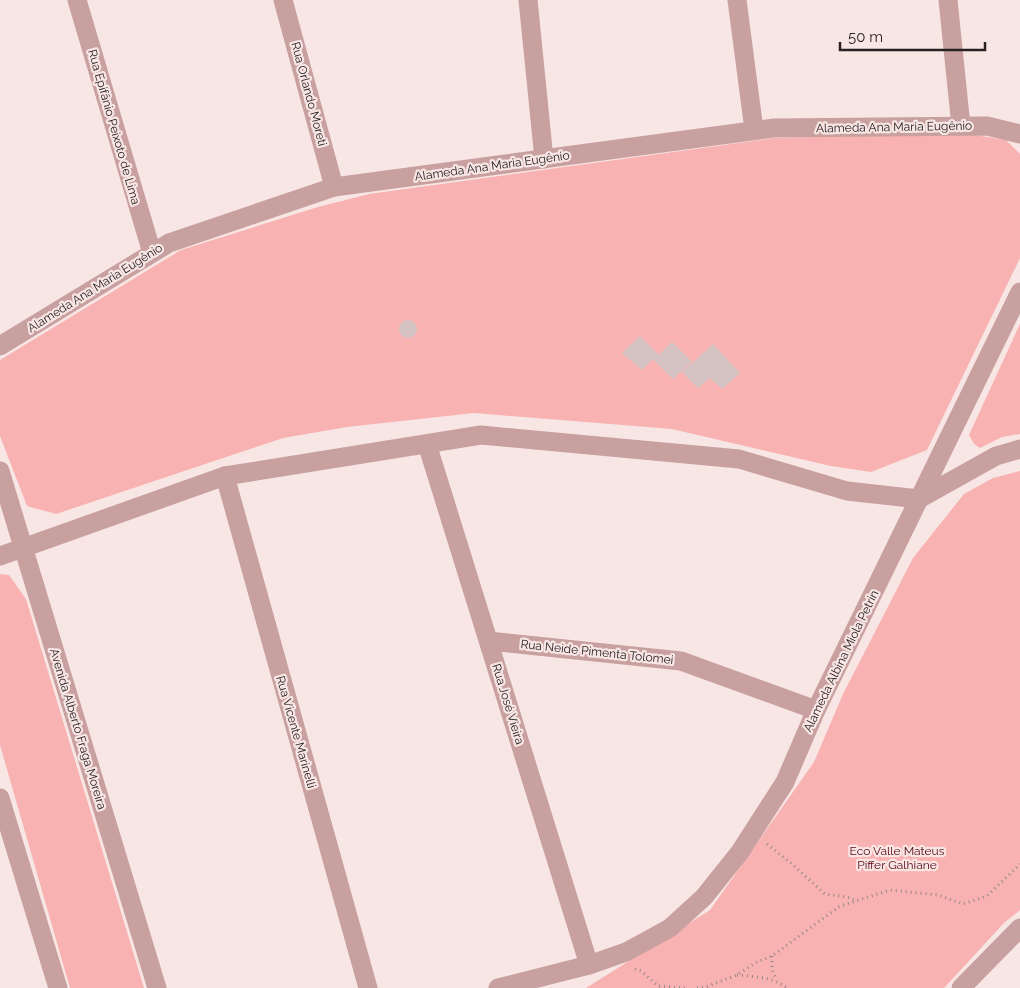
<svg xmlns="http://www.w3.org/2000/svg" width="1020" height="988" font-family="Raleway,sans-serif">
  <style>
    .green { fill: #f8b2b1 }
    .building { fill: #d3c2c1 }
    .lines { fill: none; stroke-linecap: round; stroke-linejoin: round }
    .path { stroke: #958988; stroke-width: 3; stroke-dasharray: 1 4; stroke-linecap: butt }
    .minor { stroke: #c8a09f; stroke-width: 19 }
    .labels { text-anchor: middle; stroke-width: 4.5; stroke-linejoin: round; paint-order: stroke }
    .street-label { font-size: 12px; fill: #282121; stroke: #f8e6e5 }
    .park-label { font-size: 12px; fill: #570815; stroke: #f8e6e5 }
  </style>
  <rect width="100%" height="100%" fill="#f8e6e5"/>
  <g class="green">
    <path d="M 962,133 L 1006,140 L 1020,154 L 1020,258 L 927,450 L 871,472 L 831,466 L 672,429 L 474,413 L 347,427 L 283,438 L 56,514 L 27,506 L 0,436 L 0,360 L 181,250 L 318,207 L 369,194 L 774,138 Z"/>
    <path d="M 1020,324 L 1020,434 L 1002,437 L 980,448 L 974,444 L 969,435 Z"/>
    <path d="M 1020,471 L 1020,910 L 1004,923 L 944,988 L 586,988 L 710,910 L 814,762 L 843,694 L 913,558 L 964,494 L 993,478 Z"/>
    <path d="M 0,574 L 9,575 L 26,599 L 144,988 L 70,988 L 0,745 Z"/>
  </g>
  <g class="building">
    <circle cx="408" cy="329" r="9"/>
    <path d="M 640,336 L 659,355 L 672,342 L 692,362 L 673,379 L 653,359 L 642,370 L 622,353 Z"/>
    <path d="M 713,344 L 740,373 L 722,389 L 710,378 L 698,388 L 682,372 Z"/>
  </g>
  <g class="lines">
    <g class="path">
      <path d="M 767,844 L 792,864 L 825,894 L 847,897 L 857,901"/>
      <path d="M 772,956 L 772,970 L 777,980"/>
      <path d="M 635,969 L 641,971 L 658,986 L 685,988"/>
      <path d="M 737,975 C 755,977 773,977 787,988"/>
      <path d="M 697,988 L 706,987 L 737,975 L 757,962 L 772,956 L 840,906 L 890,890 L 938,895 L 963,904 L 987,896 L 1020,864"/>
    </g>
    <g class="minor">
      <path d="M 77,0 L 152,253"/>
      <path d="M 283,0 L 334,187"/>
      <path d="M 528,0 L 544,159"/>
      <path d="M 737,0 L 754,130"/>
      <path d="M 948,0 L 961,126"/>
      <path d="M 0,346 L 169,243 L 334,187 L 774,128 L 987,126 L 1020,134"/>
      <path d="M 427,444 L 589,965"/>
      <path d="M 0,471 L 157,988"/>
      <path d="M 225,476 L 368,988"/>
      <path d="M 0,556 L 225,476 L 481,435 L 739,459 L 847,491 L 919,499 L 996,456 L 1020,449"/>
      <path d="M 489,641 L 681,661 L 816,710"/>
      <path d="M 0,798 L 58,988"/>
      <path d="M 498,988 L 589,965 L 626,952 L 670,928 L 704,897 L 740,852 L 785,782 L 816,710 L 1020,292"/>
      <path d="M 961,988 L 1020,928"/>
    </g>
  </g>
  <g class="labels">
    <g class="street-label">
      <text transform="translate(309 94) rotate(75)" y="4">Rua Orlando Moreti</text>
      <text transform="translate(114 127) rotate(74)" y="4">Rua Epifânio Peixoto de Lima</text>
      <text transform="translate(894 127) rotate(-1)" y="4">Alameda Ana Maria Eugênio</text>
      <text transform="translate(492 166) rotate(-8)" y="4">Alameda Ana Maria Eugênio</text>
      <text transform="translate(95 288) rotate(-32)" y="4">Alameda Ana Maria Eugênio</text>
      <text transform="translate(597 652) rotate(6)" y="4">Rua Neide Pimenta Tolomei</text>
      <text transform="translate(841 661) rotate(-64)" y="4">Alameda Albina Miola Petrin</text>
      <text transform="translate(508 704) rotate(73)" y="4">Rua José Vieira</text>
      <text transform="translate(78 729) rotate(73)" y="4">Avenida Alberto Fraga Moreira</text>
      <text transform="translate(296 732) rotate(74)" y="4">Rua Vicente Marinelli</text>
    </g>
    <g class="park-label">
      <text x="897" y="855">Eco Valle Mateus<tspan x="897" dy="14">Piffer Galhiane</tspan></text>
    </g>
  </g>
  <path d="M840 42v8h145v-8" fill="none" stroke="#282121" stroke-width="2.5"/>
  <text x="848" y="42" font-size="15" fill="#282121" stroke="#f8e6e5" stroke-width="4" paint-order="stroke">50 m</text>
</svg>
